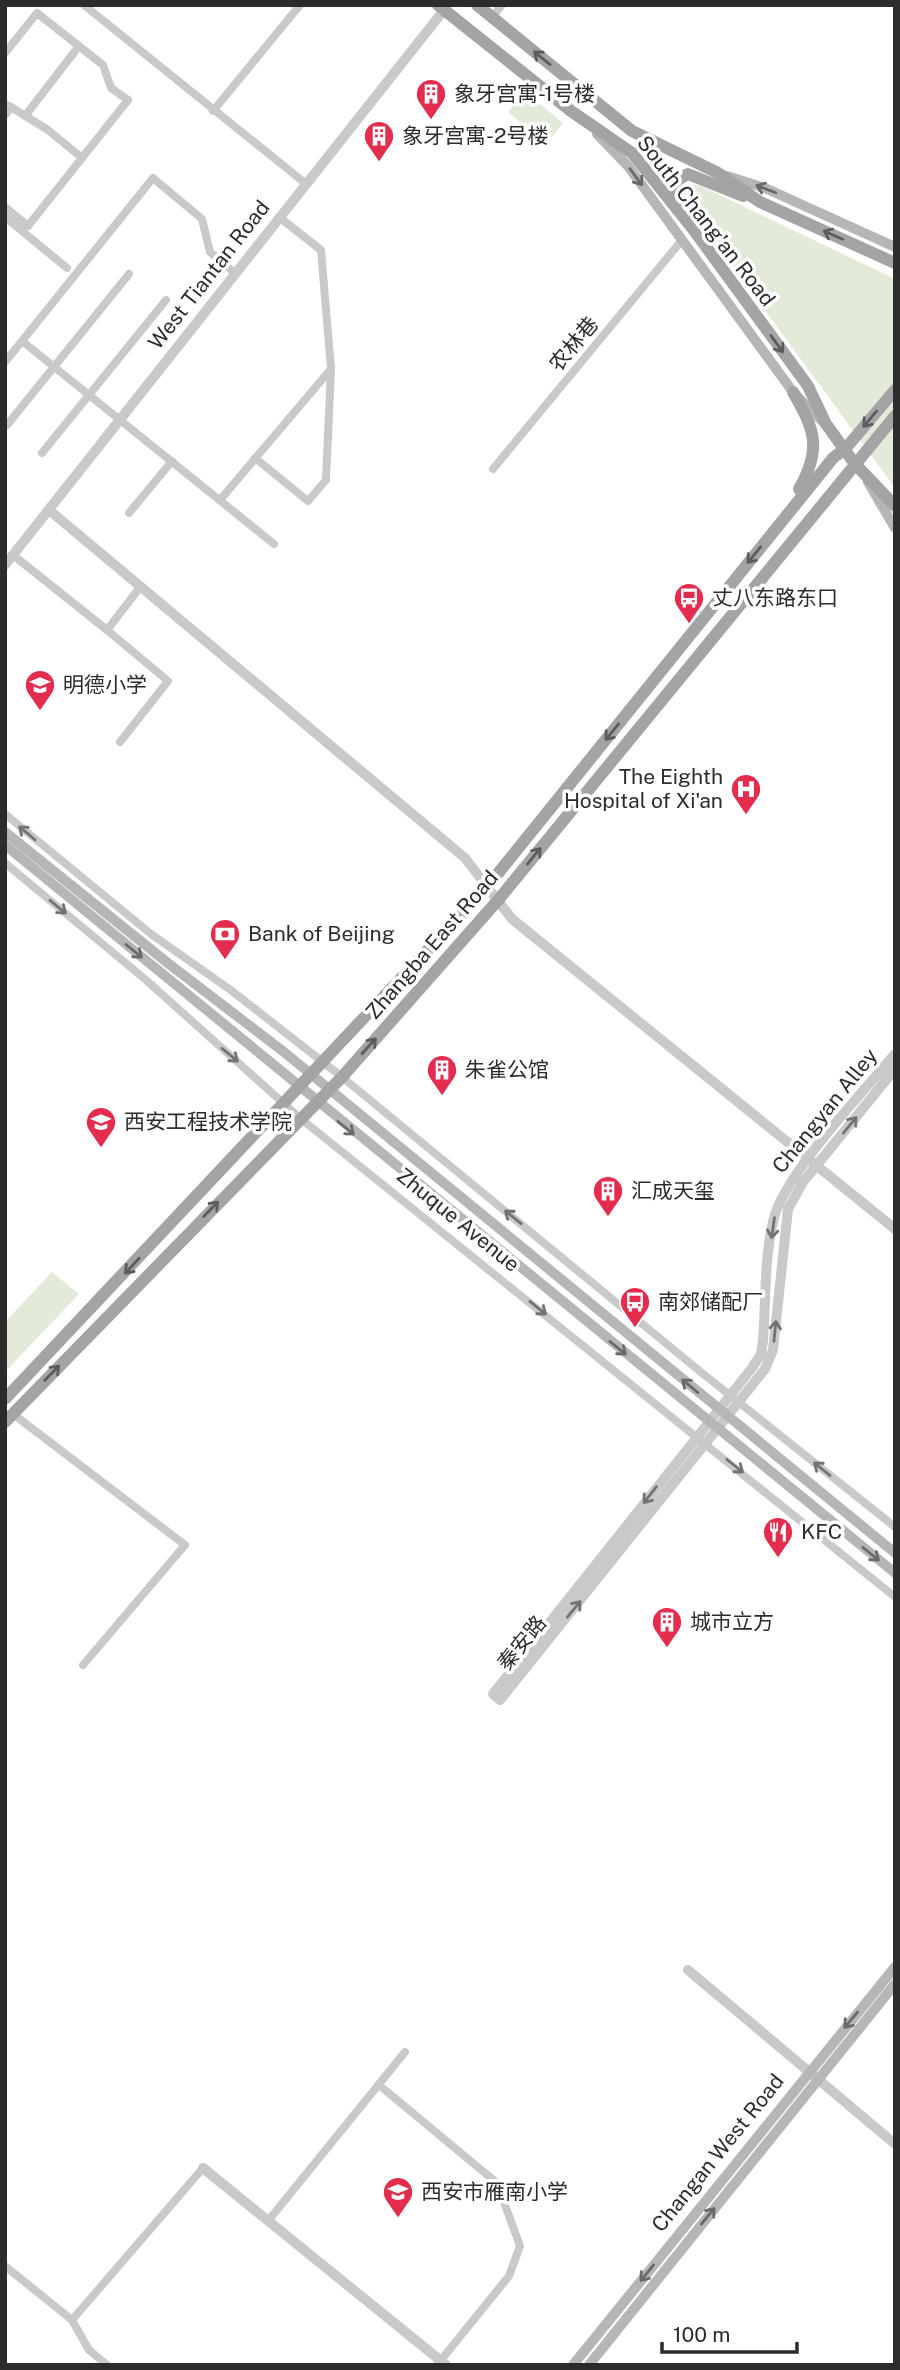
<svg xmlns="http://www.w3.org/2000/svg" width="900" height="2370" font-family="'Public Sans','Noto Sans SC',sans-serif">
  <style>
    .green { fill: #e4ead9 }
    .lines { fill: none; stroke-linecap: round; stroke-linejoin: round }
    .minor { stroke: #c9c9c9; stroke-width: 8 }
    .tertiary { stroke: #c9c9c9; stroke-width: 10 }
    .secondary { stroke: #b6b6b6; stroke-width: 10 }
    .primary { stroke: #a4a4a4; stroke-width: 12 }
    .oneway { stroke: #5c5c5c }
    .oneway2 { stroke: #6a6a6a }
    .oneway3 { stroke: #737373 }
    .labels { text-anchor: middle; stroke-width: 7; stroke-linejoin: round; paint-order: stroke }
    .poi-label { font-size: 21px; fill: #2c2c2c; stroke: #fff; text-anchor: start }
    .street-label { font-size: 21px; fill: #2c2c2c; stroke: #fff }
  </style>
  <rect width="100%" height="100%" fill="#fff"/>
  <g class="green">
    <path d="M 525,92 L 563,123 L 546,144 L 508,112 Z"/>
    <path d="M 688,184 L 701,186 L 895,279 L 895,488 L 685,201 L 683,194 Z"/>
    <path d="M 52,1272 L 79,1294 L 5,1372 L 5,1322 Z"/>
  </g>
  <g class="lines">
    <g class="minor">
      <path d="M 84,5 L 305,183"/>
      <path d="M 492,17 L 502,5"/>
      <path d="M 5,53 L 37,13 L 103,65 L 111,88 L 128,100 L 28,226 L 5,207"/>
      <path d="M 5,104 L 11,107 L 5,115"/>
      <path d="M 11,107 L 48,130 L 82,158"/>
      <path d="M 213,111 L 300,5"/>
      <path d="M 25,116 L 79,46"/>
      <path d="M 5,217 L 67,268"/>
      <path d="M 235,273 L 210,252 L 202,219 L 153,178 L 22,341 L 274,544"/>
      <path d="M 5,362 L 22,341"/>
      <path d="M 7,425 L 129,274"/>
      <path d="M 42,453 L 166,300"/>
      <path d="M 255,458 L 308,501 L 326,480 L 331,369"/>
      <path d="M 493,469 L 682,240"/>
      <path d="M 220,500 L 331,369 L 321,250 L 279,217"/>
      <path d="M 129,513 L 172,461"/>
      <path d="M 18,559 L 107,630 L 141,586"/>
      <path d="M 107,630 L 168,681 L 120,742"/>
      <path d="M 5,814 L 151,934 L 232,991 L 342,1077 L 702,1373 L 895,1527"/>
      <path d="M 5,863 L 146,980 L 300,1118 L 895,1597"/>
      <path d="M 13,1414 L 185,1545 L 83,1665"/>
      <path d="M 379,2085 L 497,2183 L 520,2246 L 509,2276 L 437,2365"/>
      <path d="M 268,2221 L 405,2052"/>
      <path d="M 5,2266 L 72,2320 L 89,2350 L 107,2365"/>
      <path d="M 72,2320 L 203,2168"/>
    </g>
    <g class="tertiary">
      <path d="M 49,510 L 465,858 L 512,919 L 895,1229"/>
      <path d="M 5,565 L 444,10"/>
      <path d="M 895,1054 C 864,1091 785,1174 774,1218 C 764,1257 766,1301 763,1341 L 761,1354 L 752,1368 L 493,1694 L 500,1700 L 765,1369 L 773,1350 L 788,1209 L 803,1182 L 895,1069"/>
      <path d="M 688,1970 L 895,2144"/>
      <path d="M 203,2168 L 446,2365"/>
    </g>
    <g class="secondary">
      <path d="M 597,134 L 628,166 L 793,392 L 822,421"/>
      <path d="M 727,176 L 765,188 L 895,247"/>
      <path d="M 868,482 L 895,528"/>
      <path d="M 5,832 L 169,964 L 284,1052 L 895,1553"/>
      <path d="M 5,845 L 895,1573"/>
      <path d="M 573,2365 L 895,1967"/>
      <path d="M 589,2365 L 895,1984"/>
    </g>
    <g class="primary">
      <path d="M 438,5 L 571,111 L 632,153 L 693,229 L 808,386 L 826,424 L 855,464 L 895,506"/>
      <path d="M 477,5 L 632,131 L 718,173 L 760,202 L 895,263"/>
      <path d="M 677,204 L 673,188 L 679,179 L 688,174 L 743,196"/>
      <path d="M 793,392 C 815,430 822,449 799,489"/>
      <path d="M 5,1399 L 487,887 L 833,458 L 846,448 L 895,390"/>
      <path d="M 5,1422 L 342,1077 L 499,899 L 895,416"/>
    </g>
  </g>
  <defs><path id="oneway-shaft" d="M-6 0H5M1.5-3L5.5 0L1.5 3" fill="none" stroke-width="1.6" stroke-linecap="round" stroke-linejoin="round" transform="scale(1.75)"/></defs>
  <g class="oneway">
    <use href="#oneway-shaft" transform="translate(542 58) rotate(-141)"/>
    <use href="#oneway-shaft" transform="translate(833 235) rotate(-156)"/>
    <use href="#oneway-shaft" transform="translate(777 344) rotate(54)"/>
    <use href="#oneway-shaft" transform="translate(870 419) rotate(130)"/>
    <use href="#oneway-shaft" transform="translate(754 555) rotate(129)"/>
    <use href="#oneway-shaft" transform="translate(612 732) rotate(129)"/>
    <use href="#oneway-shaft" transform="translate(534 856) rotate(-51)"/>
    <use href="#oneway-shaft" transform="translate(369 1046) rotate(-48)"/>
    <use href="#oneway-shaft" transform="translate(211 1209) rotate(-46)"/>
    <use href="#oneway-shaft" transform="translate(132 1266) rotate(133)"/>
    <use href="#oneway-shaft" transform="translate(52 1373) rotate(-46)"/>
  </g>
  <g class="oneway2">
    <use href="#oneway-shaft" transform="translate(636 177) rotate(54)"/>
    <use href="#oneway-shaft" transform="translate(766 189) rotate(-159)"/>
    <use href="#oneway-shaft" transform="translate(134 951) rotate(39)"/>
    <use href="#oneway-shaft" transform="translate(346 1128) rotate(39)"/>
    <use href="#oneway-shaft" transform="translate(618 1348) rotate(39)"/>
    <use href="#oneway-shaft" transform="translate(690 1386) rotate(-140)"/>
    <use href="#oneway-shaft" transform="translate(871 1554) rotate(39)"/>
    <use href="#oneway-shaft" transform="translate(851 2020) rotate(130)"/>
    <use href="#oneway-shaft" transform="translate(708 2216) rotate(-51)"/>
    <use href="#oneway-shaft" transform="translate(647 2273) rotate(129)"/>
  </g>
  <g class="oneway3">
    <use href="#oneway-shaft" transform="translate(27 833) rotate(-140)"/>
    <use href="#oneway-shaft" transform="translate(58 907) rotate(40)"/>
    <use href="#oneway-shaft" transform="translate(230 1055) rotate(39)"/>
    <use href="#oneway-shaft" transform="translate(850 1125) rotate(-51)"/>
    <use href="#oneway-shaft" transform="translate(513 1217) rotate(-141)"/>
    <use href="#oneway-shaft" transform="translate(773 1228) rotate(98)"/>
    <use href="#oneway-shaft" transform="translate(538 1308) rotate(39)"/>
    <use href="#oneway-shaft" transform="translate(775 1331) rotate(-84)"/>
    <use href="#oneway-shaft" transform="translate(735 1466) rotate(39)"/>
    <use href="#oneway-shaft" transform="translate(822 1469) rotate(-141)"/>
    <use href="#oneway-shaft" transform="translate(650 1495) rotate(128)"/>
    <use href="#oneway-shaft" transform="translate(574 1609) rotate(-51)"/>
  </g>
  <defs>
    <g id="building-pin" transform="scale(1.575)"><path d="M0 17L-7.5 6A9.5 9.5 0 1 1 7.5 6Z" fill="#e42c4e" stroke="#fff"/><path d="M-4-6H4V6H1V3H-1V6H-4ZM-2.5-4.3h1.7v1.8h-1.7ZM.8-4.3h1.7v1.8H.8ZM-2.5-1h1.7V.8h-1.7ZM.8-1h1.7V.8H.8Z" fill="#fff"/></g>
    <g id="bus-pin" transform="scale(1.575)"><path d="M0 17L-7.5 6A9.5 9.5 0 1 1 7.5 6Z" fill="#e42c4e" stroke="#fff"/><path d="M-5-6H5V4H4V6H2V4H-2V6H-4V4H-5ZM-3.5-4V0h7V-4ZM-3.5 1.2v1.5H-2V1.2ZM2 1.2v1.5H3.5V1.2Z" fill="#fff"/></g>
    <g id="school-pin" transform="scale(1.575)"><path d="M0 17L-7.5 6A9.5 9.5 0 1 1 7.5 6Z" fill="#e42c4e" stroke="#fff"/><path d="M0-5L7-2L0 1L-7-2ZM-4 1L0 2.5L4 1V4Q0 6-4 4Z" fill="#fff"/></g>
    <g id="hospital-pin" transform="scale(1.575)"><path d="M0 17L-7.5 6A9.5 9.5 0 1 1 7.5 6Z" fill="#e42c4e" stroke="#fff"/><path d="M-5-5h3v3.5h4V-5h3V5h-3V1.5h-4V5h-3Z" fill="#fff"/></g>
    <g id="bank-pin" transform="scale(1.575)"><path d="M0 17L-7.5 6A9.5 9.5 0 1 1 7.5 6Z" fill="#e42c4e" stroke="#fff"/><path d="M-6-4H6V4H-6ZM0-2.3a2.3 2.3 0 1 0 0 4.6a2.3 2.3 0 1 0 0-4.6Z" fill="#fff"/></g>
    <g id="university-pin" transform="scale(1.575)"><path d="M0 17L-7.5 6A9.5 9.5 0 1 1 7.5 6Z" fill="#e42c4e" stroke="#fff"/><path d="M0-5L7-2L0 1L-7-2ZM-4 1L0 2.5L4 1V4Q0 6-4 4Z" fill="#fff"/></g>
    <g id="restaurant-pin" transform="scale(1.575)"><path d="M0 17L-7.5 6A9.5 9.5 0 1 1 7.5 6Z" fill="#e42c4e" stroke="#fff"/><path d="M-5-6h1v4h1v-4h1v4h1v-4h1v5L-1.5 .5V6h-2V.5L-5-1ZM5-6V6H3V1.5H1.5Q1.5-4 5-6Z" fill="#fff"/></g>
  </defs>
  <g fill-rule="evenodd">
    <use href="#building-pin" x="431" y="94"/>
    <use href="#building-pin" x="379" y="136"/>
    <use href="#bus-pin" x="689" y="598"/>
    <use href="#school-pin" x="40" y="685"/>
    <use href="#hospital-pin" x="746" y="789"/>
    <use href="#bank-pin" x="225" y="934"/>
    <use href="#building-pin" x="442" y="1070"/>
    <use href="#university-pin" x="101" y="1122"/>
    <use href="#building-pin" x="608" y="1191"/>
    <use href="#bus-pin" x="635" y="1302"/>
    <use href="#restaurant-pin" x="778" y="1532"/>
    <use href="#building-pin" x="667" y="1622"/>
    <use href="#school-pin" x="398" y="2192"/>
  </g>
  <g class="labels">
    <g class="poi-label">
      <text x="454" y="101">象牙宫寓-1号楼</text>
      <text x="402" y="143">象牙宫寓-2号楼</text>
      <text x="712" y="605">丈八东路东口</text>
      <text x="63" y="692">明德小学</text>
      <text x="723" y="784" text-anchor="end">The Eighth<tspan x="723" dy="24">Hospital of Xi'an</tspan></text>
      <text x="248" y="941">Bank of Beijing</text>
      <text x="465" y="1077">朱雀公馆</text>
      <text x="124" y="1129">西安工程技术学院</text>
      <text x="631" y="1198">汇成天玺</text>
      <text x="658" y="1309">南郊储配厂</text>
      <text x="801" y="1539">KFC</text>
      <text x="690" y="1629">城市立方</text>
      <text x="421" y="2199">西安市雁南小学</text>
    </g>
    <g class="street-label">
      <text transform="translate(706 221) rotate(52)" y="7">South Chang'an Road</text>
      <text transform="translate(209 275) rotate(-52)" y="7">West Tiantan Road</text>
      <text transform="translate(574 344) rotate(-50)" y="7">农林巷</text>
      <text transform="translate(432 945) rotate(-49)" y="7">Zhangba East Road</text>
      <text transform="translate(825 1111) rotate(-51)" y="7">Changyan Alley</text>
      <text transform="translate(458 1220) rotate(39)" y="7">Zhuque Avenue</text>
      <text transform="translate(522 1643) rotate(-51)" y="7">秦安路</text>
      <text transform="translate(718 2153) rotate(-51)" y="7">Changan West Road</text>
    </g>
  </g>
  <rect width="900" height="2370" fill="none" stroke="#2c2c2c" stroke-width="14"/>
  <path d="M662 2342v10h135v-10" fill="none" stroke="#2c2c2c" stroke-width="3.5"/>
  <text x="673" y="2342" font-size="21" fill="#2c2c2c" stroke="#ffffff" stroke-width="5" paint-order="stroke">100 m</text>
</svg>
